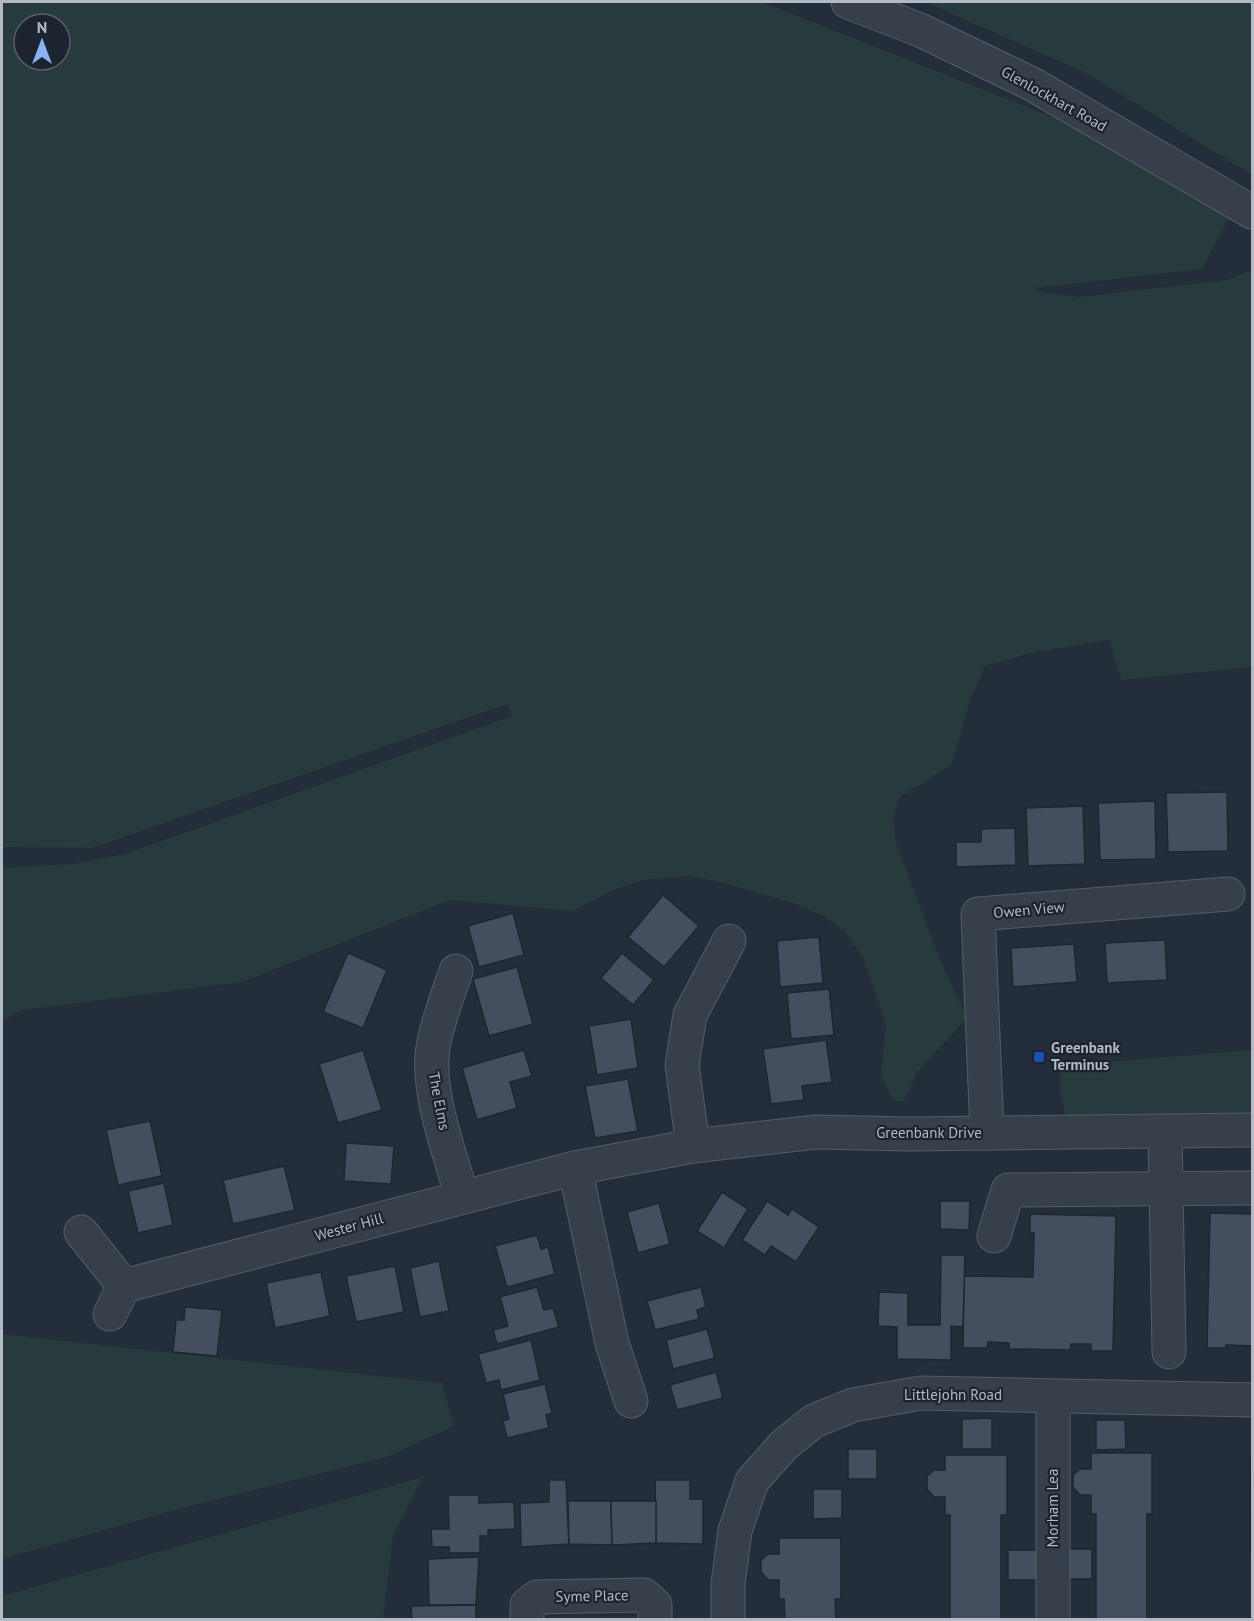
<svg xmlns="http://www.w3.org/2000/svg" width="1254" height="1621" font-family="'PT Sans',sans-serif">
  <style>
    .green { fill: #273a3c; fill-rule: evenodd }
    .building { fill: #454e5e; stroke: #1e2632; stroke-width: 1.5 }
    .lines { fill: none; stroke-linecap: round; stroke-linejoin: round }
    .minor-casing { stroke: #555d69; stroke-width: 35 }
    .minor { stroke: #373f4b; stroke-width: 33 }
    .transit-dot { fill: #1a4fb4; stroke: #1c242f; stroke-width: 2 }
    .labels { text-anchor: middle; stroke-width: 4.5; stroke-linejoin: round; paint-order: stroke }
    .street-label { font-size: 15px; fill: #b3bac6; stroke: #1c242f }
    .poi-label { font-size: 15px; font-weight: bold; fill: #b3bac6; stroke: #1c242f; text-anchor: start }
  </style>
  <rect width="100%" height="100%" fill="#242d3a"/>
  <g class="green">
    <path d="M 2,2 L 762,2 L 1063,121 L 1230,216 L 1202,269 L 1035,288 L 1036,291 L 1079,297 L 1227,280 L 1252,270 L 1252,667 L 1121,680 L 1109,640 L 1035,652 L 985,666 L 971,697 L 952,764 L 899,798 L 893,817 L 895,840 L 939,957 L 967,1018 L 918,1071 L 904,1101 L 899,1102 L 890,1095 L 881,1075 L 886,1024 L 864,959 L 845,932 L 824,916 L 796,904 L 724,883 L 690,876 L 642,880 L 611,891 L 572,911 L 450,900 L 242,982 L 23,1010 L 2,1021 L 2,868 L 72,864 L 125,854 L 512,716 L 507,704 L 92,848 L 2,847 ZM 24,24 L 60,24 L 60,60 L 24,60 Z"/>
    <path d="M 925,2 L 1252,2 L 1252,175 L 1086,73 Z"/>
    <path d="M 1252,1050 L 1252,1116 L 1067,1123 L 1060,1091 L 1060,1066 Z"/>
    <path d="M 2,1334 L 442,1383 L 454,1426 L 387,1457 L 186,1507 L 2,1559 Z"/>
    <path d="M 423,1477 L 393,1536 L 383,1619 L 2,1619 L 2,1596 Z"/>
  </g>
  <g class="building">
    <path d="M 1227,792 L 1228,851 L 1168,852 L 1166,793 Z"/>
    <path d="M 1155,801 L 1156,859 L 1100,860 L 1098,803 Z"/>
    <path d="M 1083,806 L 1085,864 L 1028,866 L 1026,808 Z"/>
    <path d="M 1015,828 L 1016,865 L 956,867 L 956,842 L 981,842 L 981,829 Z"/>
    <path d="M 663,895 L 699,926 L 664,967 L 628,937 Z"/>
    <path d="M 513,913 L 524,955 L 479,967 L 468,926 Z"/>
    <path d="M 819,937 L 823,983 L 780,987 L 777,941 Z"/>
    <path d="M 1165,940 L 1167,980 L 1107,983 L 1105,943 Z"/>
    <path d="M 1074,944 L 1077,982 L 1013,987 L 1011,948 Z"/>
    <path d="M 348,953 L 387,970 L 363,1028 L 323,1012 Z"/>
    <path d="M 622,953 L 654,980 L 633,1005 L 601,978 Z"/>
    <path d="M 517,967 L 533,1024 L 489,1036 L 473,979 Z"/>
    <path d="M 829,989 L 834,1035 L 791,1039 L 787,993 Z"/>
    <path d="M 631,1019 L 638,1068 L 597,1075 L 589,1026 Z"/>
    <path d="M 826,1040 L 832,1082 L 802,1086 L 804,1100 L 771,1104 L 763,1049 Z"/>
    <path d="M 363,1050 L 382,1110 L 338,1123 L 319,1064 Z"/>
    <path d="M 524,1050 L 532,1076 L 510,1082 L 517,1108 L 477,1120 L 462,1068 Z"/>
    <path d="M 628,1079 L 638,1131 L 595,1138 L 585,1086 Z"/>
    <path d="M 150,1121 L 162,1176 L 118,1185 L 106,1130 Z"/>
    <path d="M 346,1143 L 394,1146 L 391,1184 L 344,1181 Z"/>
    <path d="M 284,1166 L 295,1210 L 233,1224 L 223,1180 Z"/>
    <path d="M 164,1183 L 173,1225 L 138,1233 L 128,1191 Z"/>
    <path d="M 722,1192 L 748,1209 L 724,1248 L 697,1231 Z"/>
    <path d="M 767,1201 L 788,1215 L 792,1209 L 819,1227 L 796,1262 L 771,1246 L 765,1255 L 742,1240 Z"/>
    <path d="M 940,1201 L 970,1201 L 969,1230 L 940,1229 Z"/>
    <path d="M 659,1203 L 670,1244 L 638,1253 L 627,1212 Z"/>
    <path d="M 1210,1213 L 1252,1214 L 1252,1349 L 1251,1346 L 1226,1345 L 1226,1348 L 1207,1348 Z"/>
    <path d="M 1030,1214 L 1116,1216 L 1113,1351 L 1091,1351 L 1091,1344 L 1071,1344 L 1070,1350 L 1009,1349 L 1009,1343 L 988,1342 L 987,1348 L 963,1348 L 964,1276 L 1033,1277 L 1034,1233 L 1030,1233 Z"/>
    <path d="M 537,1235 L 541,1249 L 548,1247 L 555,1274 L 507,1287 L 495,1246 Z"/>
    <path d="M 941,1255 L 965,1255 L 963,1327 L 951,1326 L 951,1360 L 897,1359 L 897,1327 L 878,1326 L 879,1292 L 908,1293 L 908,1325 L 940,1325 Z"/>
    <path d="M 439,1261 L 449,1311 L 420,1317 L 410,1268 Z"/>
    <path d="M 395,1266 L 404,1312 L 356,1322 L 346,1276 Z"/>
    <path d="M 321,1272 L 330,1316 L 275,1328 L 266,1283 Z"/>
    <path d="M 537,1287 L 544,1310 L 553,1308 L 559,1327 L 497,1344 L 493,1330 L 508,1326 L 500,1297 Z"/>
    <path d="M 701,1287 L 706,1307 L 697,1310 L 699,1319 L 655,1330 L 647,1301 Z"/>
    <path d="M 185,1307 L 222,1310 L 217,1356 L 173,1352 L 176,1320 L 184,1320 Z"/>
    <path d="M 707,1329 L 715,1358 L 673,1369 L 666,1340 Z"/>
    <path d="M 531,1340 L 540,1380 L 501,1390 L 499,1380 L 486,1383 L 478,1354 Z"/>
    <path d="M 716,1372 L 723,1398 L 677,1410 L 670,1385 Z"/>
    <path d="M 545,1384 L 552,1413 L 546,1415 L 549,1428 L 507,1438 L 503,1421 L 509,1419 L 503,1394 Z"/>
    <path d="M 992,1418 L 992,1449 L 962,1449 L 962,1419 Z"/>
    <path d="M 1096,1420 L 1125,1420 L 1126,1449 L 1096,1450 Z"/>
    <rect x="848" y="1449" width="29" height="30"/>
    <path d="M 1091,1453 L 1152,1453 L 1152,1514 L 1147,1514 L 1147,1620 L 1096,1620 L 1096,1514 L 1091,1514 L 1091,1495 L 1080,1495 L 1073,1487 L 1073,1475 L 1080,1469 L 1091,1469 Z"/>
    <path d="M 945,1455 L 1007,1455 L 1007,1515 L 1001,1515 L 1001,1620 L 950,1620 L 950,1515 L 945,1515 L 945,1497 L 934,1497 L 927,1489 L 927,1476 L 934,1470 L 945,1470 Z"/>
    <path d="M 1250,1456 L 1252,1456 L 1252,1557 L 1251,1557 Z"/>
    <path d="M 549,1480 L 566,1480 L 569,1544 L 521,1547 L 520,1503 L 549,1502 Z"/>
    <path d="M 655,1480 L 690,1480 L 690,1499 L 703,1499 L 703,1544 L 656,1543 Z"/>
    <path d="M 813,1489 L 842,1489 L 842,1518 L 813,1519 Z"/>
    <path d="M 448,1495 L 479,1495 L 479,1503 L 514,1502 L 515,1529 L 488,1530 L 488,1536 L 480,1536 L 480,1553 L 449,1553 L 449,1547 L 432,1547 L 431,1529 L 449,1529 Z"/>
    <path d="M 568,1501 L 611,1501 L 612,1545 L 569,1544 Z"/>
    <path d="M 611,1501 L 656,1501 L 656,1543 L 612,1545 Z"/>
    <path d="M 779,1538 L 841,1538 L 841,1599 L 835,1599 L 836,1620 L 785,1620 L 784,1599 L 779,1599 L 779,1580 L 768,1580 L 761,1572 L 761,1560 L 768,1554 L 779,1554 Z"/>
    <rect x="1063" y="1549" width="29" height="30"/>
    <rect x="1008" y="1550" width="30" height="30"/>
    <path d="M 479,1557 L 476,1605 L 429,1605 L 428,1559 Z"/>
    <path d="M 476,1605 L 476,1620 L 412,1620 L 411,1606 Z"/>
  </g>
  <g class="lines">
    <g class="minor-casing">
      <g id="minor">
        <path d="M 848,2 L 920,30 L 1032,84 L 1252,212"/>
        <path d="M 456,971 C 448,994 439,1018 434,1042 C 424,1087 450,1153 462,1197"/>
        <path d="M 1165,1132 L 1169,1352"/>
        <path d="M 987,1133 L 978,914 L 1228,894"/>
        <path d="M 693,1146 L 682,1065 L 690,1015 L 729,941"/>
        <path d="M 575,1168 L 612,1343 L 631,1401"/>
        <path d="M 81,1232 L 124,1286 L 110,1314"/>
        <path d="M 994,1236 L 1008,1190 L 1252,1188"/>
        <path d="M 124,1286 L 575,1168 L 693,1146 L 816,1132 L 909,1134 L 1252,1130"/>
        <path d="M 527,1620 L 527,1605 L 537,1597 L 644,1595 L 655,1605 L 655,1620"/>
        <path d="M 728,1620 L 728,1584 L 735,1531 L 752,1481 L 784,1445 L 814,1421 L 853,1405 L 921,1393 L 1252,1400"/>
        <path d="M 1053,1620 L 1053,1397"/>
      </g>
    </g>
    <use href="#minor" class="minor"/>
  </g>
  <rect class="transit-dot" x="1033" y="1051" width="12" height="12" rx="3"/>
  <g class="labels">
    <g class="street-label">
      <text transform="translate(1054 99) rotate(29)" y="5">Glenlockhart Road</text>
      <text transform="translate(1029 910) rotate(-5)" y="5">Owen View</text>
      <text transform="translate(439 1101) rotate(79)" y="5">The Elms</text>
      <text x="929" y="1138">Greenbank Drive</text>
      <text transform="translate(349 1227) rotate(-15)" y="5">Wester Hill</text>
      <text x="953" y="1400">Littlejohn Road</text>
      <text transform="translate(1053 1508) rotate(-90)" y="5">Morham Lea</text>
      <text transform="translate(592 1596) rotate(-1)" y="5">Syme Place</text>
    </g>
    <g class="poi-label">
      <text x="1051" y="1053">Greenbank<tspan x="1051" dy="17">Terminus</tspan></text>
    </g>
  </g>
  <rect width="1254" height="1621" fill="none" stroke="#b3bac6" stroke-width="6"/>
  <g transform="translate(42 42)"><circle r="28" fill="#1c242f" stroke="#58606b" stroke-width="1.5"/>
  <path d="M0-4.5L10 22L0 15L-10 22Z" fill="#8bb0f3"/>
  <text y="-9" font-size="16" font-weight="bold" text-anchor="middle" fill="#b3bac6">N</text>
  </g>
</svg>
